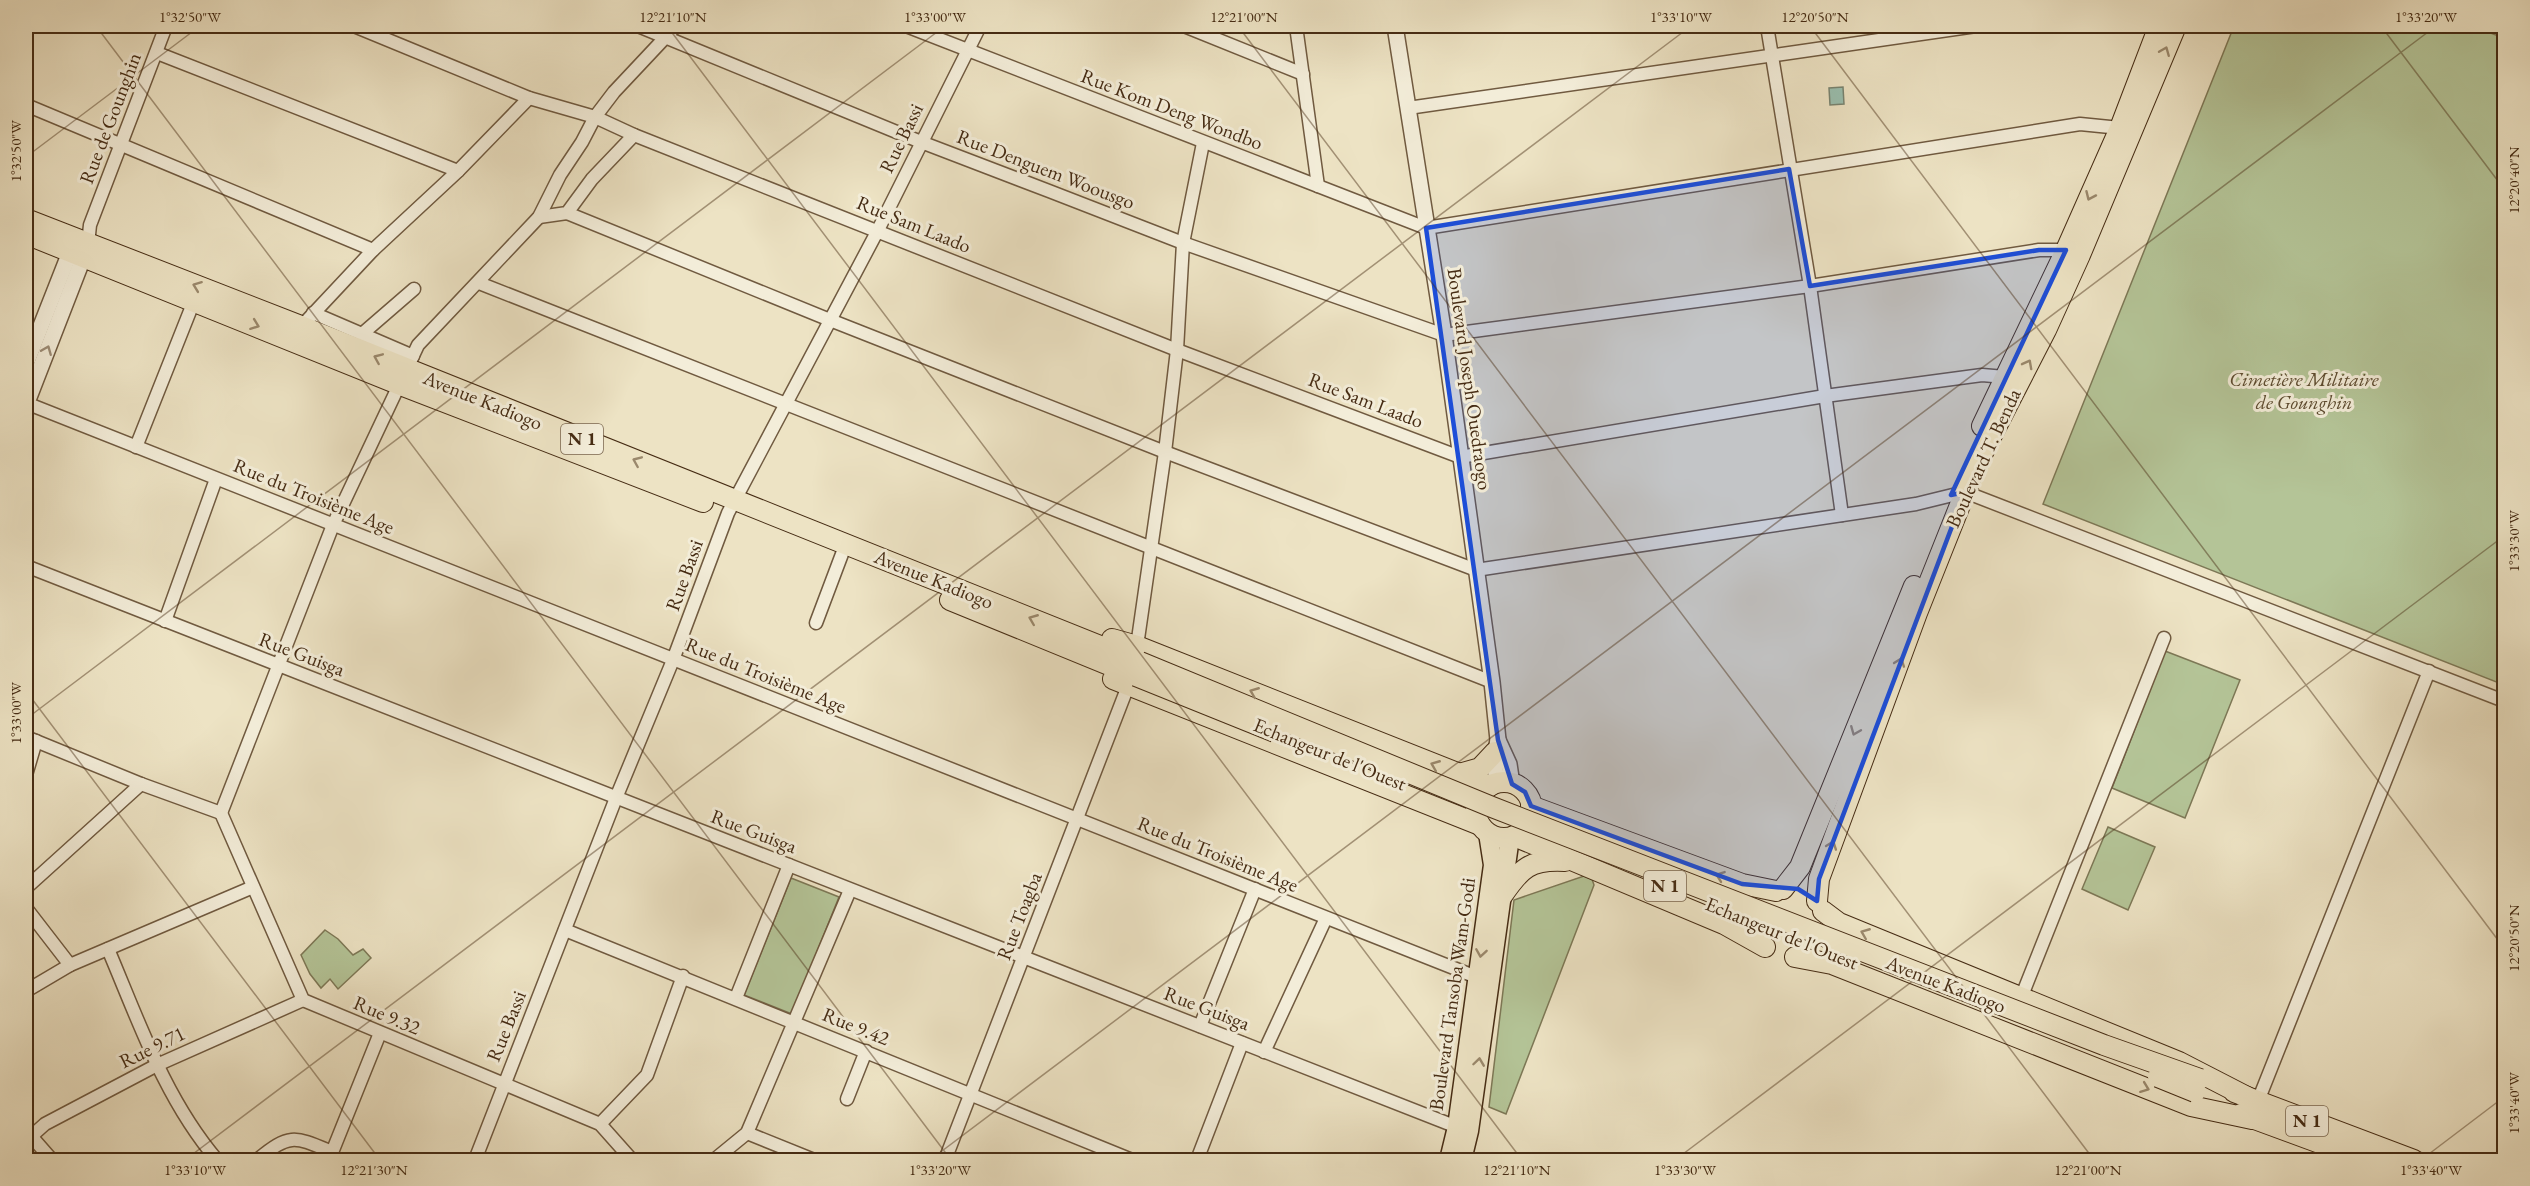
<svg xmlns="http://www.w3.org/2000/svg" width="2530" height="1186" font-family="'EB Garamond',serif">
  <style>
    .green { fill: #b4c497; stroke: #7d7856; stroke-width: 1.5 }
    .water { fill: #9abfaf; stroke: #788471; stroke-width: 1.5 }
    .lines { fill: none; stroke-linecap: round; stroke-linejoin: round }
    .minor-casing { stroke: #705a40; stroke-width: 15 }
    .tertiary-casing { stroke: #705a40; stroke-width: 18 }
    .primary-casing { stroke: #462c14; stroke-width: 21 }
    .trunk-casing { stroke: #462c14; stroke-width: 22 }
    .minor { stroke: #f3edd9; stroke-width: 12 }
    .tertiary { stroke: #f3edd9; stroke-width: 15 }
    .primary { stroke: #ede3c4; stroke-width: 18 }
    .trunk { stroke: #ede3c4; stroke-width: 20 }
    .trunk-bridge-casing { stroke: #462c14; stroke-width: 22; stroke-linecap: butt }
    .trunk-bridge { stroke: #ede3c4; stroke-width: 20 }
    .oneway { stroke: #9a886c }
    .oneway2 { stroke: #9c8c76 }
    .marked { fill: #1d4ed8; fill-opacity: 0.2; stroke: #1d4ed8; stroke-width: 4.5; stroke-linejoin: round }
    .ticks { fill: none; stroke: #462c14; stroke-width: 1.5; stroke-opacity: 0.45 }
    .labels { text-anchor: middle; stroke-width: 6; stroke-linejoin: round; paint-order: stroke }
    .shield { fill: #f3edd9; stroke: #7a664f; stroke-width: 1.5 }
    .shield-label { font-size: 18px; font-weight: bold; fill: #462c14 }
    .street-label { font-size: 20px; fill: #462c14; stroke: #f3edd9 }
    .park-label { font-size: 20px; font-style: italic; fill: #5c4a2e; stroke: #f3edd9 }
    .neatline { fill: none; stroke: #462c14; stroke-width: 2 }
    .ticks-label { font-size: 15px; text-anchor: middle; fill: #462c14 }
  </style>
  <rect width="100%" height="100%" fill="#ede3c4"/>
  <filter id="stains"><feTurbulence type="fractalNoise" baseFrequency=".00333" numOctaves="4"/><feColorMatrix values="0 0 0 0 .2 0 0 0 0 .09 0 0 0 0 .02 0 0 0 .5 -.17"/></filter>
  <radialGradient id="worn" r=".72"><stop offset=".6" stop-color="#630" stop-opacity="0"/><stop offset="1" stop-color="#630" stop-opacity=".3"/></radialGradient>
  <g class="green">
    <path d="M 2234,26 L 2472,26 L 2504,38 L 2504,685 L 2043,504 Z"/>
    <path d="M 2165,651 L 2240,680 L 2185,818 L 2112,788 Z"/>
    <path d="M 2108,827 L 2155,847 L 2128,910 L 2082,889 Z"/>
    <path d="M 1584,876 L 1592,879 L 1594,885 L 1506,1114 L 1489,1107 L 1514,900 Z"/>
    <path d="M 791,878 L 839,897 L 792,1014 L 744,995 Z"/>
    <path d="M 325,930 L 338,939 L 353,955 L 363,949 L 371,958 L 338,989 L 330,979 L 321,988 L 310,974 L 301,955 Z"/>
  </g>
  <path class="water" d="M 1843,87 L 1844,104 L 1830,105 L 1829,88 Z"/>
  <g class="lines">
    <g class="minor-casing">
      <g id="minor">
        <path d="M 354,26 L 529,98 L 595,117 L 634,135 L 1177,350 L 1460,457 L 1825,396 L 1982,375 L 2005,377"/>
        <path d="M 638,26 L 921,142 L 1049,191 L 1183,243 L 1444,335 L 1810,286 L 2039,250 L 2066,250"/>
        <path d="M 906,26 L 1426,228 L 2080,124 L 2120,128"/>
        <path d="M 1184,26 L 1303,74"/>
        <path d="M 1296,26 L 1318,186"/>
        <path d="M 1767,26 L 1810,286 L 1842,515"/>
        <path d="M 2500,26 L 2504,27"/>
        <path d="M 157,53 L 458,171"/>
        <path d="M 26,105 L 373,250"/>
        <path d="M 1408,108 L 1976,26"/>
        <path d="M 567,213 L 830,320 L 1165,452 L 1476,570 L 1916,504 L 1965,492 L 2504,701"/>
        <path d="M 539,217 L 567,213 L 592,179 L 634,135"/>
        <path d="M 88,244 L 90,225 L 166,26"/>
        <path d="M 479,283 L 1492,682"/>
        <path d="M 313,313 L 413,356"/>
        <path d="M 299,329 L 373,250 L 458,171 L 529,98"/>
        <path d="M 362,334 L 414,289"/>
        <path d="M 26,403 L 1484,980"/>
        <path d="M 136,447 L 194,301"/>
        <path d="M 26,566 L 1462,1129"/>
        <path d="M 165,621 L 216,479"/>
        <path d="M 816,623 L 842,554"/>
        <path d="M 1137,646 L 1165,452 L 1177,350 L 1183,243 L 1203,143"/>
        <path d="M 26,737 L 141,784 L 221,813"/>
        <path d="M 26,775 L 36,741"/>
        <path d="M 221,813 L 333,525 L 418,345 L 539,217 L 560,175 L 582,142 L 595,117 L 614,92 L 676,26"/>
        <path d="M 221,813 L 303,1000 L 600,1124 L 632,1160"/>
        <path d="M 26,888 L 141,784"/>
        <path d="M 26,908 L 70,965"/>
        <path d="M 565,930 L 1132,1160"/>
        <path d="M 108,949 C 139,1022 165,1099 217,1160"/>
        <path d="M 26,991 L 70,965 L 253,887"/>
        <path d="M 736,998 L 789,865"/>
        <path d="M 2021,998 L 2164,638"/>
        <path d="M 1200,1026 L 1255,889"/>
        <path d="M 1264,1052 L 1326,918"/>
        <path d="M 847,1099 L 866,1051"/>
        <path d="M 2258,1101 L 2429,671"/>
        <path d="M 600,1124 L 647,1075 L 683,976"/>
        <path d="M 747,1133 L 814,1160"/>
        <path d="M 31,1136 L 52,1160"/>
        <path d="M 26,1141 L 45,1124 L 157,1065 L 303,1000"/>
        <path d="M 257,1160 C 290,1133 294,1136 332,1152"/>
        <path d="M 329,1160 L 380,1033"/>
        <path d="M 475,1160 L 616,798 L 673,660 L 728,513 L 878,230 L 980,26"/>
        <path d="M 714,1160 L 747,1133 L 850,890"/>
        <path d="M 945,1160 L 1128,686"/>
        <path d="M 1197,1160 L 1242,1043"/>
      </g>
    </g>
    <g class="tertiary-casing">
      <g id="tertiary">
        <path d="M 1395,26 L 1444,335 L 1492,682 L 1498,740 L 1494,760 L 1497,783"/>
        <path d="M 26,364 L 74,242"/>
        <path d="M 26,405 L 87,248"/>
        <path d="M 1498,740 L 1509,764 L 1512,784"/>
      </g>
    </g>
    <g class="primary-casing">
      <g id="primary">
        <path d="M 1449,1160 L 1457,1127 L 1493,865 L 1488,833"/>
        <path d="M 1462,1160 L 1469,1131 L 1510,837"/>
      </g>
    </g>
    <g class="trunk-casing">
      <g id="trunk">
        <path d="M 26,219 L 301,326 L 1140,662"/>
        <path d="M 26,234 L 398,384 L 703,502"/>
        <path d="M 1982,426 L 2066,250 L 2120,128 L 2159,26"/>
        <path d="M 950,600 L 1136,676"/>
        <path d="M 1112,639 L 1137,646 L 1490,786"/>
        <path d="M 1113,679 L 1480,825"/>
        <path d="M 1459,774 L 1480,768 L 1495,752"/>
        <circle cx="1504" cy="810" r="28"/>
        <path d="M 1531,806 L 1742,884 L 1776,891"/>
        <path d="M 1514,836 L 1724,924 L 1765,947"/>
        <path d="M 1783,889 L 1800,867 L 1914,586"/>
        <path d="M 1502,896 C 1521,868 1530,859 1565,861"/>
        <path d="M 1817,901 L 1819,879 L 1917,613 L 1974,470 L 2046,330 L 2080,255 L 2176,26"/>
        <path d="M 1823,911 L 1839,923 L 2179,1062 L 2247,1097"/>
        <path d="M 1795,957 L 1832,964 L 2191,1106 L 2252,1119"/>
        <path d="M 2234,1092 L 2414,1160"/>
        <path d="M 2241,1114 L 2366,1160"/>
      </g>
    </g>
    <use href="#minor" class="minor"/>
    <use href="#tertiary" class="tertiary"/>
    <use href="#primary" class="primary"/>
    <use href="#trunk" class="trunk"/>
    <g class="trunk-bridge-casing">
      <g id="trunk-bridge">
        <path d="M 1140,662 L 1492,807 L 2104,1045 L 2200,1079"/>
        <path d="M 1136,676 L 1275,732"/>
        <path d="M 2158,1077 L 2195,1092"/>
      </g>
    </g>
    <use href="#trunk-bridge" class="trunk-bridge"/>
  </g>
  <defs><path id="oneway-chevron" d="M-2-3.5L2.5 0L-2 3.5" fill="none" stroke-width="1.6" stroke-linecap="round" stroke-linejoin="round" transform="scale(1.5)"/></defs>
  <g class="oneway">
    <use href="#oneway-chevron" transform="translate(2165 51) rotate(-68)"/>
    <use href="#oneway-chevron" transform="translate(2090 196) rotate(114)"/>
    <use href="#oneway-chevron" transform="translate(197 286) rotate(-159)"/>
    <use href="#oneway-chevron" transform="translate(255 325) rotate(21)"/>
    <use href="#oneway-chevron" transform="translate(378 358) rotate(-157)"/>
    <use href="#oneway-chevron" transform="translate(2028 364) rotate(-62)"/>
    <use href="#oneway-chevron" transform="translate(637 461) rotate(-157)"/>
    <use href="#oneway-chevron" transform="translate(1033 619) rotate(-158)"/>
    <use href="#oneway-chevron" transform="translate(1900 662) rotate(-70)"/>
    <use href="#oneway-chevron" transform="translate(1254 692) rotate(-158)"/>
    <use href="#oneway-chevron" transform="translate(1855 731) rotate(112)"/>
    <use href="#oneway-chevron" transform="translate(1435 765) rotate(-158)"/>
    <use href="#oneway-chevron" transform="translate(1832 845) rotate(-70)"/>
    <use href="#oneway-chevron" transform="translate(1720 876) rotate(-160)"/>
    <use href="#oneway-chevron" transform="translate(1865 933) rotate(-158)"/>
    <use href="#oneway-chevron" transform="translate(1481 953) rotate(99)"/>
    <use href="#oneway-chevron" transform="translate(1479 1062) rotate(-82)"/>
    <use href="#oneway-chevron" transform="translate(2145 1088) rotate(21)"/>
  </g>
  <use class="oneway2" href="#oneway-chevron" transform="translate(47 350) rotate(-68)"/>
  <path class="marked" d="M 1789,169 L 1810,286 L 2039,250 L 2066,250 L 1951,495 L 1965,492 L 1819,879 L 1817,901 L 1798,889 L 1742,884 L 1531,806 L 1525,792 L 1512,784 L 1498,740 L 1426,228 Z"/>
  <path class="ticks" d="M 96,26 L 951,1160M 667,26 L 1522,1160M 1238,26 L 2094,1160M 1810,26 L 2504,948M 2381,26 L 2504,189M 26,157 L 200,26M 26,691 L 380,1160M 26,719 L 945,26M 185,1160 L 1691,26M 930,1160 L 2436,26M 1675,1160 L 2504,536M 2421,1160 L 2504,1097"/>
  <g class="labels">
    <g class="shield">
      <rect x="561" y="424" width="42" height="30" rx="4.5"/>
      <rect x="1644" y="871" width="42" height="30" rx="4.5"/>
      <rect x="2286" y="1106" width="42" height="30" rx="4.5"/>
    </g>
    <g class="shield-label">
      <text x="582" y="445">N 1</text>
      <text x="1665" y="892">N 1</text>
      <text x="2307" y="1127">N 1</text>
    </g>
    <g class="street-label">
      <text transform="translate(1172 109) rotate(21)" y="7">Rue Kom Deng Wondbo</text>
      <text transform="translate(110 118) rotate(-69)" y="7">Rue de Gounghin</text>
      <text transform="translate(901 138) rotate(-64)" y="7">Rue Bassi</text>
      <text transform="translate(1046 169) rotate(21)" y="7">Rue Denguem Woousgo</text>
      <text transform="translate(914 224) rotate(22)" y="7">Rue Sam Laado</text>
      <text transform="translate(1470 379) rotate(82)" y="7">Boulevard Joseph Ouedraogo</text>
      <text transform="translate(483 400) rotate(22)" y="7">Avenue Kadiogo</text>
      <text transform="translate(1366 400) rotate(21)" y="7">Rue Sam Laado</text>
      <text transform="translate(1983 458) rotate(-65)" y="7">Boulevard T. Benda</text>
      <text transform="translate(314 496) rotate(22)" y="7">Rue du Troisième Age</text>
      <text transform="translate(684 575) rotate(-70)" y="7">Rue Bassi</text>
      <text transform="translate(934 579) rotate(22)" y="7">Avenue Kadiogo</text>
      <text transform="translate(302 654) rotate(21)" y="7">Rue Guisga</text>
      <text transform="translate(766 675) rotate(22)" y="7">Rue du Troisième Age</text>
      <text transform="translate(1330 754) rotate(22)" y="7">Echangeur de l'Ouest</text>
      <text transform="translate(754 831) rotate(21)" y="7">Rue Guisga</text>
      <text transform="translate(1218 854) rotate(22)" y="7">Rue du Troisième Age</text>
      <text transform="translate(1019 916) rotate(-69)" y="7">Rue Toagba</text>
      <text transform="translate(1782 933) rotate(22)" y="7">Echangeur de l'Ouest</text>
      <text transform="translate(1946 984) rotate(21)" y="7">Avenue Kadiogo</text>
      <text transform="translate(1452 994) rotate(-82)" y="7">Boulevard Tansoba Wam-Godi</text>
      <text transform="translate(1207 1008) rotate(21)" y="7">Rue Guisga</text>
      <text transform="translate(387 1015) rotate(23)" y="7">Rue 9.32</text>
      <text transform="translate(506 1026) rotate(-68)" y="7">Rue Bassi</text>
      <text transform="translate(856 1026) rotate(22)" y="7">Rue 9.42</text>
      <text transform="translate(152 1047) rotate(-26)" y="7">Rue 9.71</text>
    </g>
    <g class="park-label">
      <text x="2304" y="386">Cimetière Militaire<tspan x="2304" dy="23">de Gounghin</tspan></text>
    </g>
  </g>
  <rect width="2530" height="1186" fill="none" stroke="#ede3c4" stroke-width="66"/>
  <rect x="33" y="33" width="2464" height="1120" class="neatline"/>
  <g class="ticks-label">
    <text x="190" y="22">1°32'50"W</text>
    <text x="673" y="22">12°21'10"N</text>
    <text x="935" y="22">1°33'00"W</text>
    <text x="1244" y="22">12°21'00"N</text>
    <text x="1681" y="22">1°33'10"W</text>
    <text x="1815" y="22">12°20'50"N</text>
    <text x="2426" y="22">1°33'20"W</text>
    <text transform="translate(16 151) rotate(-90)" y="5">1°32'50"W</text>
    <text transform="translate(2514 180) rotate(-90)" y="5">12°20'40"N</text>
    <text transform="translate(2514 541) rotate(-90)" y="5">1°33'30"W</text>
    <text transform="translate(16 713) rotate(-90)" y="5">1°33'00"W</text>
    <text transform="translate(2514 938) rotate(-90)" y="5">12°20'50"N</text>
    <text transform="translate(2514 1103) rotate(-90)" y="5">1°33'40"W</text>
    <text x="195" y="1175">1°33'10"W</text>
    <text x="374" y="1175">12°21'30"N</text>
    <text x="940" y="1175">1°33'20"W</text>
    <text x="1517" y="1175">12°21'10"N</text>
    <text x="1685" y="1175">1°33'30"W</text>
    <text x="2088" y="1175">12°21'00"N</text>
    <text x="2431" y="1175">1°33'40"W</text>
  </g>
  <rect width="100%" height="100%" filter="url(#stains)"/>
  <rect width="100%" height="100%" fill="url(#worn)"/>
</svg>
